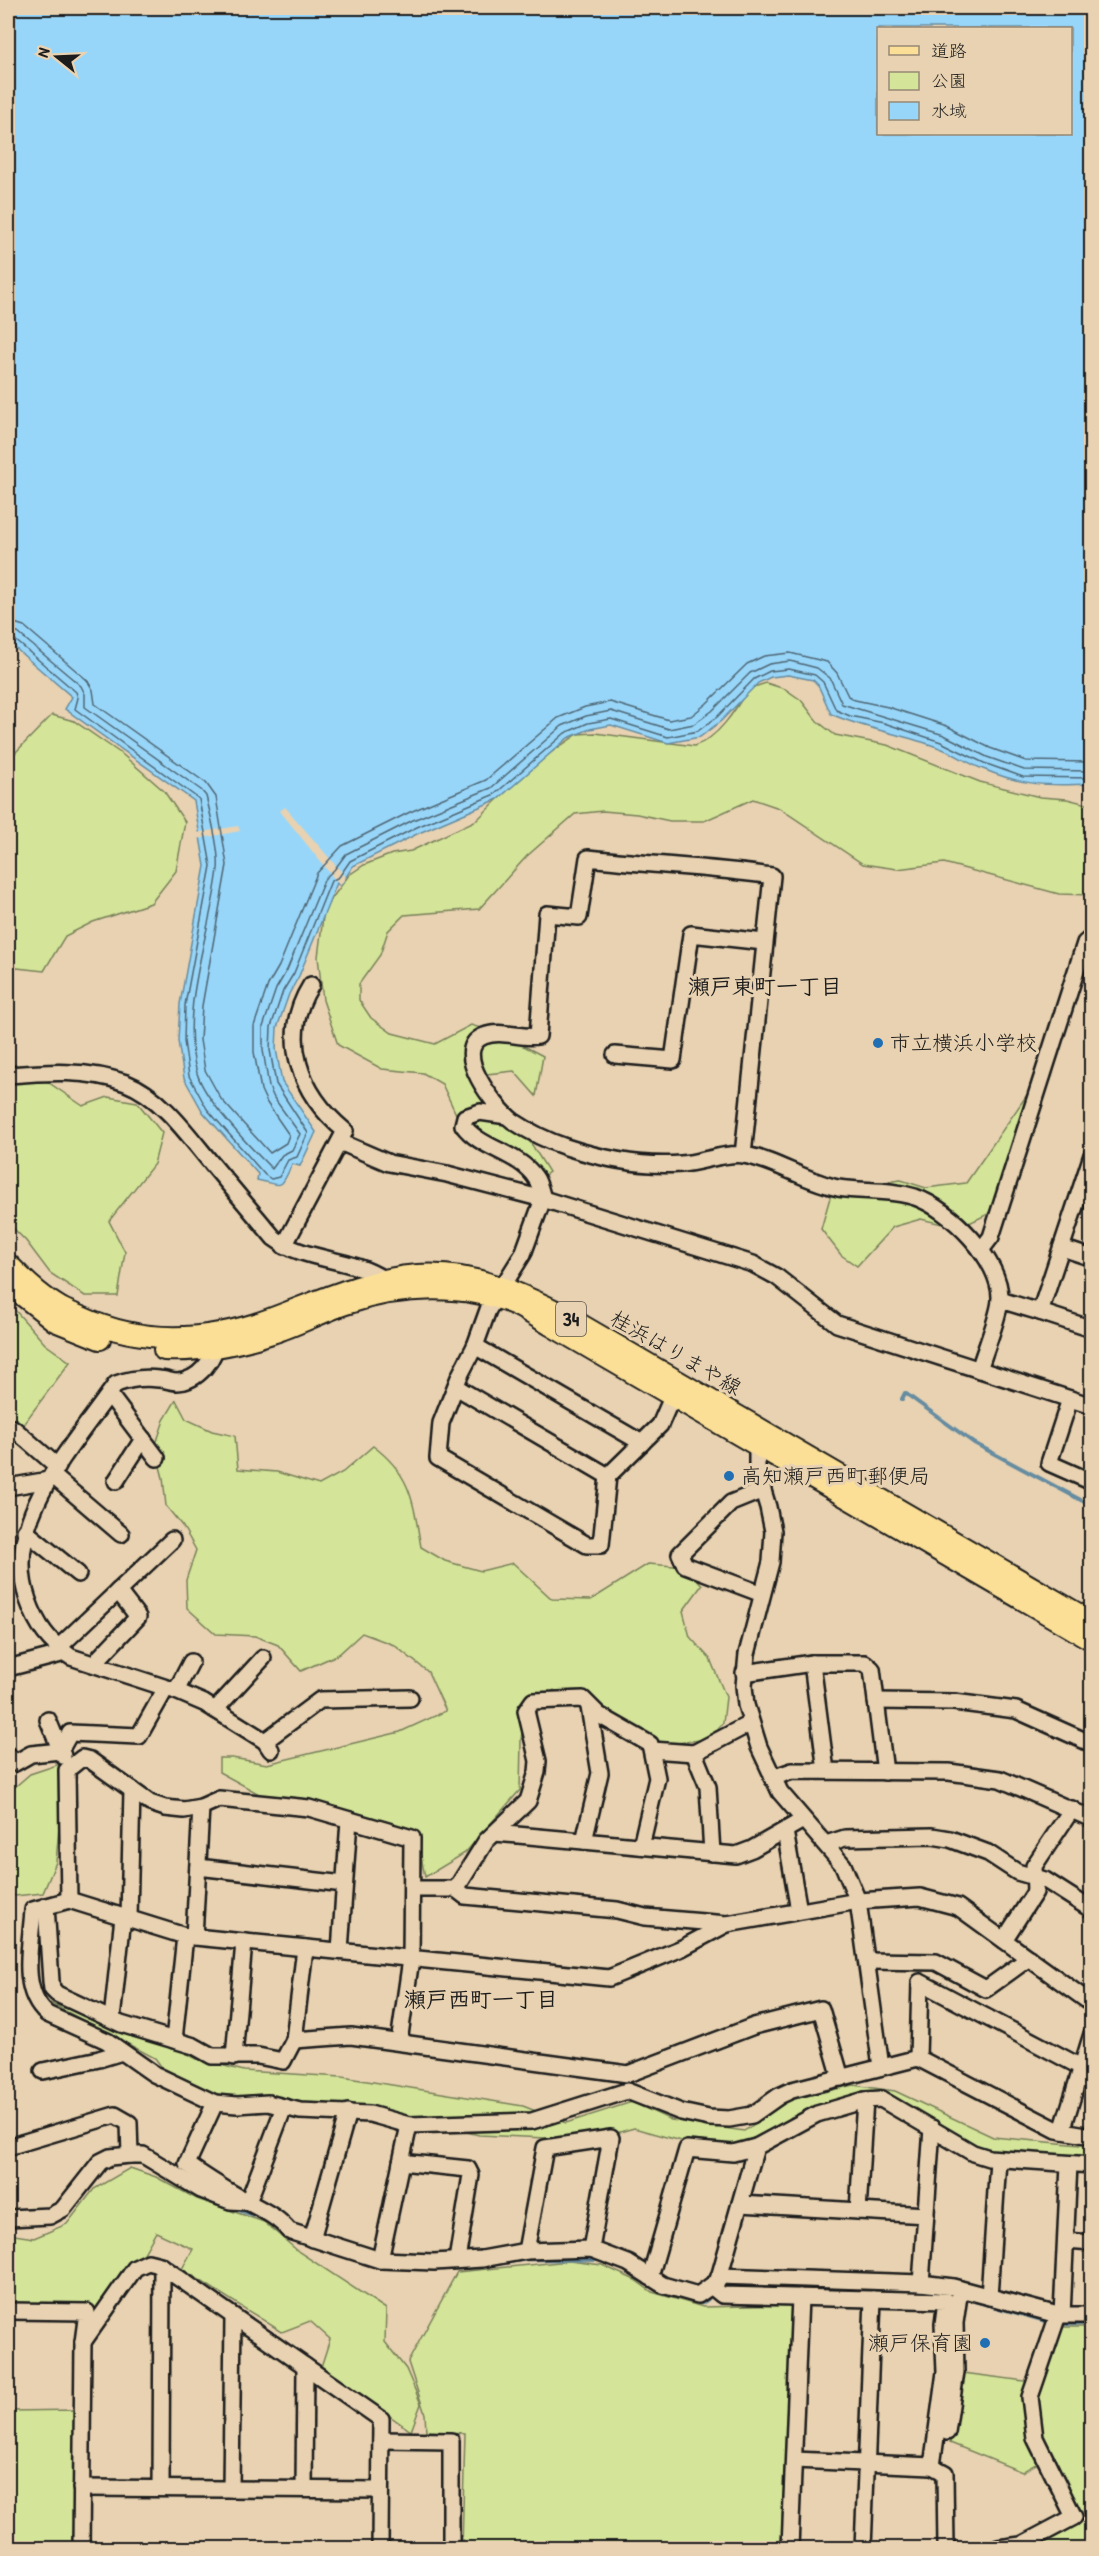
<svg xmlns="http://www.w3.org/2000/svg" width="1099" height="2556" font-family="'Patrick Hand','Klee One',sans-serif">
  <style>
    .green { fill: #d4e498; stroke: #78805a; stroke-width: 1.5 }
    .water { fill: #98d6f9; stroke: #668ca1; stroke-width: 1.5; fill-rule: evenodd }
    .pier { fill: #e8d2b1 }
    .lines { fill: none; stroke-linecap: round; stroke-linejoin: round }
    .shore { stroke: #4e6674; stroke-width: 1.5 }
    .stream { stroke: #668ca1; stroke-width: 4 }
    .minor-casing { stroke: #1c1c1c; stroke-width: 20 }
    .major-casing { stroke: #1c1c1c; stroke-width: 24 }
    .minor { stroke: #e8d2b1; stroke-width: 15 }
    .major { stroke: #fbdf96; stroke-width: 20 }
    .poi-dot { fill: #1f6fb2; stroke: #e8d2b1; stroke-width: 2 }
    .labels { text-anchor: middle; stroke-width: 6; stroke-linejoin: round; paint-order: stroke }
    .shield { fill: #e8d2b1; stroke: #595349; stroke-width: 1.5 }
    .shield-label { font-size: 20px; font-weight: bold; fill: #1c1c1c }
    .poi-label { font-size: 21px; fill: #1c1c1c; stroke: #e8d2b1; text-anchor: start }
    .street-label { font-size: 21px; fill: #1c1c1c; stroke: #e8d2b1 }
    .neighbourhood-label { font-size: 22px; font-weight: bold; fill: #1c1c1c; stroke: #e8d2b1 }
  </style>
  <rect width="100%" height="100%" fill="#e8d2b1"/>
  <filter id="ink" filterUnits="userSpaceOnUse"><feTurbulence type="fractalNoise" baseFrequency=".0167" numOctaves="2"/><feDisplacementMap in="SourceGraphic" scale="12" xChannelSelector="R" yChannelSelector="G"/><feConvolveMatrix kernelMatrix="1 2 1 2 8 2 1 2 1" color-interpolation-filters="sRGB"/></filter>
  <g filter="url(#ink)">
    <g class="green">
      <path d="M 766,683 L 785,689 L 801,700 L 817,721 L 835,735 L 887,745 L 980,782 L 1040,797 L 1067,799 L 1091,805 L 1091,895 L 1059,894 L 944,863 L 897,869 L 863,864 L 779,808 L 753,799 L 704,821 L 670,821 L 637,814 L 603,811 L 575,814 L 527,856 L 479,909 L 404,915 L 388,931 L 380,955 L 359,984 L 359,1000 L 371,1018 L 392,1033 L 435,1044 L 471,1025 L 503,1035 L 543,1056 L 536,1096 L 514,1071 L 487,1074 L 489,1092 L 522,1129 L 549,1172 L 539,1179 L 511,1166 L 475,1135 L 456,1114 L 442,1084 L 423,1073 L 382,1069 L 338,1045 L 323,1000 L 318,957 L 324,909 L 349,875 L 364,865 L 392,854 L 411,851 L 477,820 L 530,767 L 578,734 L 595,733 L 694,746 C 718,739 736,709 748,689 Z"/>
      <path d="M 52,715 L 74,721 L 123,755 L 164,791 L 185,822 L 176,871 L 151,903 L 93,922 L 65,936 L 44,971 L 8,967 L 8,752 L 13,755 Z"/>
      <path d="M 8,1063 L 30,1070 L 83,1106 L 108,1097 L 137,1102 L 162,1133 L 154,1164 L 109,1221 L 125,1252 L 118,1296 L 85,1296 L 50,1273 L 26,1241 L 8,1223 Z"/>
      <path d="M 1029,1092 L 1005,1184 L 988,1214 L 959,1228 L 921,1219 L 893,1227 L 857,1266 L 841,1255 L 821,1229 L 831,1194 L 854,1193 L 866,1184 L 901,1180 L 926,1188 L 966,1183 Z"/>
      <path d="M 8,1305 L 14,1309 L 45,1344 L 70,1362 L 16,1434 L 8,1441 Z"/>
      <path d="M 176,1400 L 186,1419 L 212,1431 L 235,1436 L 238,1469 L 277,1472 L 319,1485 L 343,1472 L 373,1446 C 412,1475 413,1502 421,1547 L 445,1561 L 481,1571 L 513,1563 L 552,1599 L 591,1600 L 648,1564 L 687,1567 L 702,1585 L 683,1611 L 690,1637 L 710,1659 L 726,1697 L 723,1723 L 708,1739 L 653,1746 L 554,1690 L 525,1708 L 521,1740 L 520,1790 L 465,1853 L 425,1877 L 417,1836 L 394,1825 L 310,1802 L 279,1805 L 219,1772 L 219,1758 L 232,1758 L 267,1764 L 400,1732 L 446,1711 L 428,1672 L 394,1645 L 362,1633 L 339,1654 L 301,1671 L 278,1645 L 255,1636 L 216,1634 L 187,1608 L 186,1580 L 196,1550 L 183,1527 L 166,1506 L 163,1478 L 155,1447 L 164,1420 Z"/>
      <path d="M 60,1764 L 61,1803 L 56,1862 L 43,1893 L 15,1896 L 8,1888 L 8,1793 L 30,1774 Z"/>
      <path d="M 50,2003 L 150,2035 L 197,2059 L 244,2071 L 342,2077 L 523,2106 L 566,2123 L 632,2102 L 671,2120 L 744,2131 L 790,2100 L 853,2085 L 895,2091 L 993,2137 L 1091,2146 L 1091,2161 L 1035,2167 L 976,2148 L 898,2110 L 862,2101 L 791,2117 L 757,2152 L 702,2147 L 634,2128 L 592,2140 L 479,2135 L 404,2118 L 208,2097 L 172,2081 L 155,2058 Z"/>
      <path d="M 130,2168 L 156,2177 L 197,2199 L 264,2222 L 299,2252 L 386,2309 L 385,2342 L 406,2369 L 421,2404 L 411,2431 L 321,2367 L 330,2339 L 310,2321 L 282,2332 L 182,2269 L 193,2249 L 156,2232 L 139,2262 L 104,2309 L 8,2304 L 8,2234 L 34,2238 L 67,2224 L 94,2189 Z"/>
      <path d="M 569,2261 L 602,2265 L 635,2280 L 652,2292 L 703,2307 L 792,2305 L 781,2548 L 462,2548 L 465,2433 L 426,2431 L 425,2414 L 408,2362 L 457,2272 Z"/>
      <path d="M 1062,2327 L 1091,2327 L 1091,2548 L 1019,2548 L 1079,2518 L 1037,2438 L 1033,2397 Z"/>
      <path d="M 963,2373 L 1032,2382 L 1043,2460 L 1022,2472 L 950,2443 Z"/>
      <path d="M 76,2410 L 74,2548 L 8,2548 L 11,2411 Z"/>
    </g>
    <path class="water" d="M 8,8 L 1091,8 L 1091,784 C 1048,786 1023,786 983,769 C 967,763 953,752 937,747 C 902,734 864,729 831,714 L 818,685 L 813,680 L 788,675 L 771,677 L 758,683 L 721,721 L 700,737 L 668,743 L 611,725 L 590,729 L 568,738 L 498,799 L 419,833 L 353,866 L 340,886 L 337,883 L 299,976 L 289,994 L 277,1028 L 276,1049 L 282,1082 L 316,1132 L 300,1166 L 292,1164 C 280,1192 282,1185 257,1180 L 258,1174 L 203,1112 L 184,1078 L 178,1041 L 180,1004 L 205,866 L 194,801 L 65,709 L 72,697 L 8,642 ZM 878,28 L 1070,28 L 1070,134 L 878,134 Z"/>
    <g class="pier">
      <path d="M 285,807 L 346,877 L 340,886 L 280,811 Z"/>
      <path d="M 238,826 L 240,831 L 197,839 L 196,833 Z"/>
    </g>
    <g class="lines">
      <g class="shore">
        <path d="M 8,621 L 24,626 L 87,680 L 93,690 L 95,704 L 206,783 L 216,797 L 227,865 L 202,1006 L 200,1040 L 205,1070 L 221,1099 L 270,1153 L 286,1143 L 289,1135 L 267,1103 L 261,1090 L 254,1052 L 254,1026 L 268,985 L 279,966 L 317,873 L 342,846 L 410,812 L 486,780 L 558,718 L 585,707 L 610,702 L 669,720 L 691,716 L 706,704 L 747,664 L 764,656 L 790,653 L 827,662 L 837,673 L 848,696 L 855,700 L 888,707 L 947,726 L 990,748 L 1026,761 L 1092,762"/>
        <path d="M 8,630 L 18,633 L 81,686 L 85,694 L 85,707 L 201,790 L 206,796 C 210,812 220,853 218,869 C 211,933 178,1009 197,1073 C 205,1101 251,1148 272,1169 L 282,1155 L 292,1150 L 300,1134 L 274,1098 L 269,1087 L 263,1050 L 263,1027 L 276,989 L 287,970 L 325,878 L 334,870 L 346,854 L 413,820 L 491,788 L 562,726 L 586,716 L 611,711 L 669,729 L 694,724 L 712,711 L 750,673 L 769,664 L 790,661 L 817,668 L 830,678 L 842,704 L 944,735 L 987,757 L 1024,770 L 1092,771"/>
        <path d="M 8,638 L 14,639 L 76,692 L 78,698 L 75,709 L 199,799 L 211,866 L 185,1005 L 184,1041 L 189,1076 L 207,1109 L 265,1175 L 271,1179 L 279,1177 L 288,1160 L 297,1157 L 308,1133 L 276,1084 L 270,1050 L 271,1027 L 283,991 L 294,973 L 331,881 L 339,877 L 350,861 L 417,827 L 495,794 L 565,733 L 588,723 L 611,719 L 668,737 L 698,731 L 717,717 L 754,679 L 770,671 L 789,669 L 815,675 L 823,682 L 836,710 L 850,716 L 884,723 L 941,742 L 984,763 L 1023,777 L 1092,778"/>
      </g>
      <g class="stream">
        <path d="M 902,1399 L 905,1393 L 974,1443 L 1092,1506"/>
        <path d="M 233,2208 L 260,2217"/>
        <path d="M 339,2255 L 381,2267"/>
        <path d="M 442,2269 L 478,2267 L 528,2259 L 599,2260"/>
        <path d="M 728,2285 L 919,2291 L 940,2294"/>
        <path d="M 967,2299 L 1049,2322"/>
        <path d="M 695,2301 L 702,2303 L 708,2299"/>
        <path d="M 1064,2324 L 1092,2324"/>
      </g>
      <g class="minor-casing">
        <g id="minor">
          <path d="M 615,1055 L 673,1060 L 691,934 L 764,942"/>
          <path d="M 8,1075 C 46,1072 88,1069 126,1083 C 162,1097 188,1135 212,1164 C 233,1189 253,1213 274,1238 C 306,1262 350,1257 383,1279"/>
          <path d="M 507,1116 L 480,1112 L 465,1117 L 463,1125 C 480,1149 518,1152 535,1177 C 539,1182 541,1192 543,1199 L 523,1254 L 488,1310 L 475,1346 L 460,1375 L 441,1423 L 438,1458 L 587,1545 L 601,1545 L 608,1476 L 660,1425 L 676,1388"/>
          <path d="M 340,1142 L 389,1163 L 447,1174 L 543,1199 L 753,1264 L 777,1277 L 837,1324 L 1092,1406"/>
          <path d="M 743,1155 L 772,876 C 711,867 649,865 588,858 L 579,917 L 547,914 L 538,1036 C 520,1039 502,1029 484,1036 C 449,1050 496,1108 513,1121 C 528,1131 548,1141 566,1147 C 603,1159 642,1167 681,1164 C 701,1163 725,1152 744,1155 C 776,1160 806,1182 838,1188 C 864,1192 889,1189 915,1197 C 950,1209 1002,1261 1000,1300 C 999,1317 984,1352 979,1370"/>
          <path d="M 284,1246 L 345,1131 C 300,1094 278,1038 311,985"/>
          <path d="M 1062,1248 L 1092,1258"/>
          <path d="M 981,1250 L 991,1237 L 1085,943 L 1092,937"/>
          <path d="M 1000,1300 L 1040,1312 L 1092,1155"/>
          <path d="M 1040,1312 L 1092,1329"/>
          <path d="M 216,1340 C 216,1359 198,1381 177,1382 C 171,1382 165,1379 159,1379 C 145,1377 129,1379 116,1384 C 74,1445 0,1521 28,1600 C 37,1626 49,1642 71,1657 L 176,1691 L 204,1703 L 265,1741 L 271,1750"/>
          <path d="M 475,1346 L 642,1443"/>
          <path d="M 456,1387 L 608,1476"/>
          <path d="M 109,1394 L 157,1458"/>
          <path d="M 1070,1399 L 1049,1463 L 1092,1482"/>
          <path d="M 13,1428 L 58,1467"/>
          <path d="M 757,1437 L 757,1471 L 768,1507 L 773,1531 L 771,1562 L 747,1654 L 744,1686 L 746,1705 L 759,1747 L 780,1792 L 843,1865 L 858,1901 L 881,2067"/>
          <path d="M 52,1475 L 121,1534"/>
          <path d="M 116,1481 L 143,1439"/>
          <path d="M 8,1487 L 49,1480"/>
          <path d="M 25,1531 L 78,1574"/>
          <path d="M 762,1594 L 685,1565 L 680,1554 L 731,1503 L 763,1490"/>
          <path d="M 58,1648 L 172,1540"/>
          <path d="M 100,1657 L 138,1617 L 118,1591"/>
          <path d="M 812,1663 L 826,1771"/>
          <path d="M 8,1668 L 65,1653"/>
          <path d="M 744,1673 L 812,1663 L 865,1663 L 872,1669 L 885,1772"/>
          <path d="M 176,1691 L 191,1662"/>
          <path d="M 876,1701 L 954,1702 L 1016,1710 L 1092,1744"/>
          <path d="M 215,1710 L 263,1658"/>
          <path d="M 48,1720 L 63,1756"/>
          <path d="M 265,1741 L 320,1700 L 410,1698"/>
          <path d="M 652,1750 L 694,1753 L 751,1723"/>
          <path d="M 694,1753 L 708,1787 L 712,1853"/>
          <path d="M 8,1755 L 15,1763 L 31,1754 L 60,1751 L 70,1733 L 139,1736 L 166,1688"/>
          <path d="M 772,1778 L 792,1771 L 949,1772 L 1000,1779 L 1092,1819"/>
          <path d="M 785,1831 L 799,1911"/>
          <path d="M 495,1833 L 736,1855 L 752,1849 L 803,1820"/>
          <path d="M 584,1841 L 600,1773 L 589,1707"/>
          <path d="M 826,1844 L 845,1838 L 932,1836 L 950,1839 L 988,1853 L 1017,1872 L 1045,1880 L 1092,1910"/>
          <path d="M 198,1867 L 344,1884"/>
          <path d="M 412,1889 L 456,1889 L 486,1841 L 528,1801 L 537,1772 L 538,1761 L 526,1711 L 533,1701 L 583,1699 L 599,1715 L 650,1744 L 657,1778 L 641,1846"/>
          <path d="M 456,1889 L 465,1896 L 617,1910 L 645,1917 L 727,1924"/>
          <path d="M 69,1900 L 67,1770 L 82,1758 L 90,1760 L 150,1803 L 165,1808 L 184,1810 L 201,1807 L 219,1799 L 309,1808 L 412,1838 L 411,1959 L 399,2042"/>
          <path d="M 46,1906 L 51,1981 L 52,1989 L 57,1994 L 121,2024 L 194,2046 L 212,2056 L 258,2056 L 283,2061 L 294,2040 L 305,1948"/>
          <path d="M 129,1918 L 132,1790"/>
          <path d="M 194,1937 L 201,1807"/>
          <path d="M 1004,1940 L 1035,1892 L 1034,1866 L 1072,1809"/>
          <path d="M 340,1951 L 349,1820"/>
          <path d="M 867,1961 L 936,1962 L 986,1989 L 1029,1958"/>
          <path d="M 1092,2004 L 958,1907 L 920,1897 L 858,1901 L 727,1924 L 682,1948 L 609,1978 L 185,1936 L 69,1900 L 33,1910 C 31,1943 19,1990 47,2014 L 107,2041 L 154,2074 L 215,2103 L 237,2105 L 268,2103 L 300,2111 L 370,2114 L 409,2125 L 532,2121 L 627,2091 L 681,2112 L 709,2118 L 729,2119 L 752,2115 L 779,2096 L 792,2090 L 918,2058 L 1057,2130 L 1092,2136"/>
          <path d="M 112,2019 L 123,1917"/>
          <path d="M 174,2040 L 185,1936"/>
          <path d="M 294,2040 L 351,2036 L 628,2074 L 754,2026 L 821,2009 L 841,2078"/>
          <path d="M 234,2057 L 244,1942"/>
          <path d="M 918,2058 L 920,1982 L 1081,2067"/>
          <path d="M 43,2071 L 99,2059 L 122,2052"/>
          <path d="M 215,2103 L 187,2164 C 205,2177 223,2188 242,2199 C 258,2208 278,2216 289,2231 L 380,2260 L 434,2262 L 482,2259 L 526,2251 L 591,2249 L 628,2263 L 663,2285 L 698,2295 L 718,2281 L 756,2147 L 817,2114 L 865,2100 L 881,2099 L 973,2153 L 989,2158 L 1092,2165"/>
          <path d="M 1062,2131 L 1092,2034"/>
          <path d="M 8,2147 L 115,2115 L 129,2123 L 130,2155"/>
          <path d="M 401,2162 L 468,2169 L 471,2175 L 457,2260"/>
          <path d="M 740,2204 L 926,2215"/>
          <path d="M 858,2211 L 865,2100"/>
          <path d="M 8,2218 L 50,2216 L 63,2209 L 100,2162 L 110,2157 L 130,2155 L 143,2155 L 201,2190 L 230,2201 L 248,2202 L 284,2107"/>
          <path d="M 312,2239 L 348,2112"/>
          <path d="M 1066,2241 L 1092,2243"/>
          <path d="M 526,2251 L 545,2148 L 611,2138 L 591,2249"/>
          <path d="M 380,2260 L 409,2125"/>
          <path d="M 719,2276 L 921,2283 L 953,2287 L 1058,2315 L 1092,2315"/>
          <path d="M 650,2277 L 687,2149 L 733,2153 L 756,2147"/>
          <path d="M 921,2283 L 932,2128"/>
          <path d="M 711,2286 L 722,2295 L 946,2301 L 943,2324 L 945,2372 L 932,2466 L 794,2460"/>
          <path d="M 989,2297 L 998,2160"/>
          <path d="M 8,2311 L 87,2312 L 83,2342 L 81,2548"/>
          <path d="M 1062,2315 L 1069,2164"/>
          <path d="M 83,2342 L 135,2268 L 148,2262 L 160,2265 L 381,2419 L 380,2548"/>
          <path d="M 947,2432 L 956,2372 L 955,2323 L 960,2289"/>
          <path d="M 381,2440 L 451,2441 L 451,2548"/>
          <path d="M 932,2466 L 945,2473 L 946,2548"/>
          <path d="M 81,2488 L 379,2490"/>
          <path d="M 161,2488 L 162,2266"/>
          <path d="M 231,2489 L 233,2316"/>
          <path d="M 304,2489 L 305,2366"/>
          <path d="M 790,2548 L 800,2297"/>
          <path d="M 863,2548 L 873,2299"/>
          <path d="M 998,2548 L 1021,2545 L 1074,2517 L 1035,2438 L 1030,2397 L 1058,2315"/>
        </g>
      </g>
      <g class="major-casing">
        <g id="major">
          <path d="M 8,1264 C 23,1279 38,1294 56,1305 C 63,1310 72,1313 81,1317 C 142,1345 207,1342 270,1319 C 319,1301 365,1279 418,1275 C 471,1271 518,1292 564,1315 L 1092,1622"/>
          <path d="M 8,1284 L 55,1321 L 100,1339"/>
          <path d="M 164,1350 C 201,1352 236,1345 272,1333 C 298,1325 323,1311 349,1303 C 401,1286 465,1283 516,1305 C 528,1311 540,1319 552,1326 L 1092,1640"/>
        </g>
      </g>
      <use href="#minor" class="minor"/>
      <use href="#major" class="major"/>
    </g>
  </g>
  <g class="poi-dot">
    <circle cx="878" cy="1043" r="6"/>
    <circle cx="729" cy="1476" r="6"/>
    <circle cx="985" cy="2343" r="6"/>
  </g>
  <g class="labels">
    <rect class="shield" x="556" y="1302" width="30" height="34" rx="4.5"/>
    <g class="shield-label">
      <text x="571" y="1326">34</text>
    </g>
    <g class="poi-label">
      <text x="890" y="1050">市立横浜小学校</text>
      <text x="741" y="1483">高知瀬戸西町郵便局</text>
      <text x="973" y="2350" text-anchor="end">瀬戸保育園</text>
    </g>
    <g class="street-label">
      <text transform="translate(676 1353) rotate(30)" y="7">桂浜はりまや線</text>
    </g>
    <g class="neighbourhood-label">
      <text x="765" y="994">瀬戸東町一丁目</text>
      <text x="481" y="2007">瀬戸西町一丁目</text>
    </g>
  </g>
  <rect width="1099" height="2556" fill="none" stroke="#e8d2b1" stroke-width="30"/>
  <rect x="15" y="15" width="1069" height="2526" fill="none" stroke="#1c1c1c" stroke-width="2" filter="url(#ink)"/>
  <rect x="877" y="27" width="195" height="108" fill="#e8d2b1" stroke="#968975" stroke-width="1.5"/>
  <rect x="889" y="46" width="30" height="9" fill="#fbdf96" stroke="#968975" stroke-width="1.5"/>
  <text x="931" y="57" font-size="18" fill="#1c1c1c">道路</text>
  <rect x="889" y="72" width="30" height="18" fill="#d4e498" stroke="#968975" stroke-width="1.5"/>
  <text x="931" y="87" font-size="18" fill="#1c1c1c">公園</text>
  <rect x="889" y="102" width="30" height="18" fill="#98d6f9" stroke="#968975" stroke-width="1.5"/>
  <text x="931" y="117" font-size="18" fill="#1c1c1c">水域</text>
  <g transform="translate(57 57) rotate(288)" stroke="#e8d2b1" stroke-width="4.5" paint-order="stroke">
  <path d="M0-4.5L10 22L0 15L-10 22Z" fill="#1c1c1c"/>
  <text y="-9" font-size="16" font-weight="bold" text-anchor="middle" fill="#1c1c1c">N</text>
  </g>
</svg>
